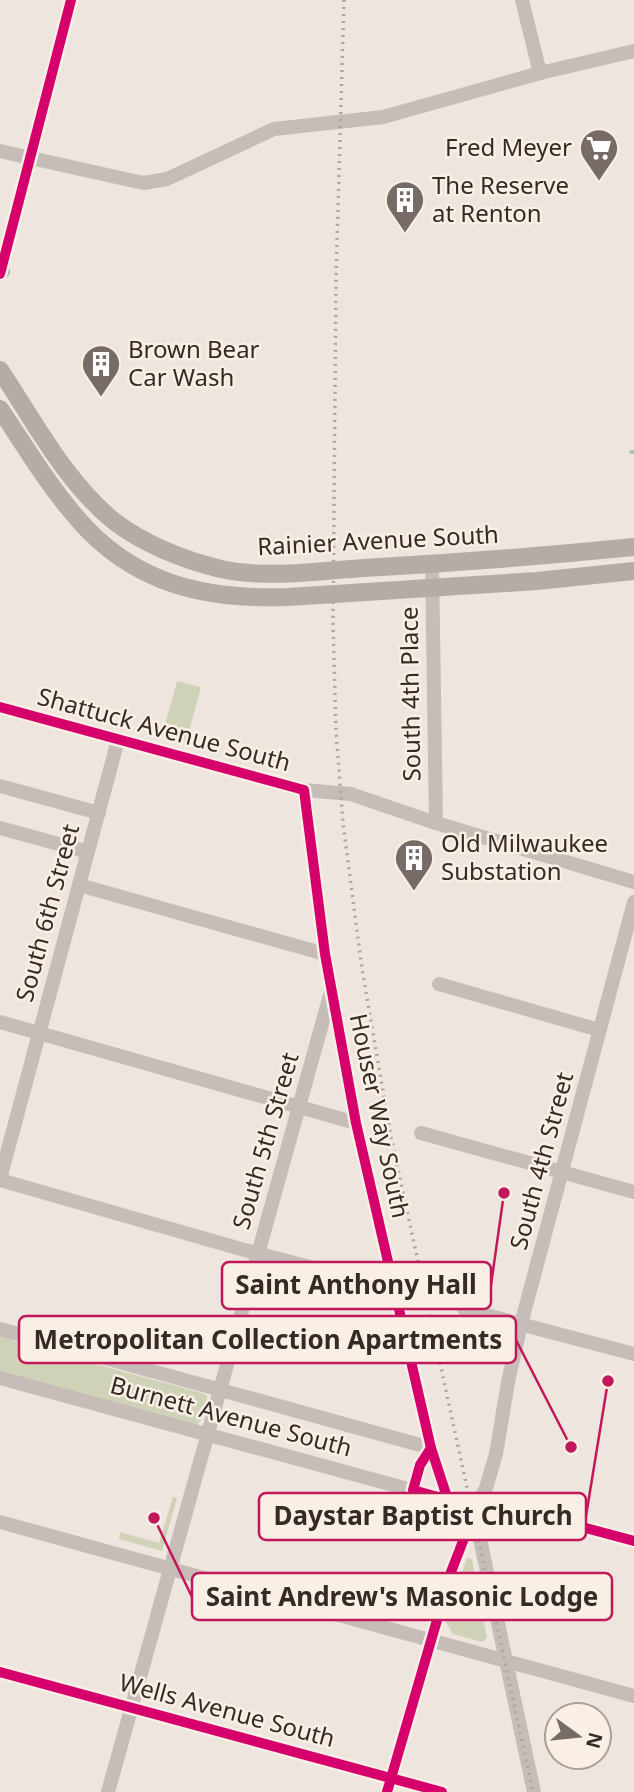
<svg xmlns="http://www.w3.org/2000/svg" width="634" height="1792" font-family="'Noto Sans',sans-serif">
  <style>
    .green { fill: #d0d2b7 }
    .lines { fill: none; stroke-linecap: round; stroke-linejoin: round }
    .stream { stroke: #99c1be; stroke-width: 3.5 }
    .minor { stroke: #c6bdb8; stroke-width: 14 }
    .major { stroke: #b5aca7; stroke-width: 18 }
    .rail { stroke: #ada6a2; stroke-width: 3.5; stroke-dasharray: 2 5; stroke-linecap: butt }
    .cycleway-casing { stroke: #faefe5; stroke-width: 15 }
    .cycleway { stroke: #d6006c; stroke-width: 10 }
    .labels { text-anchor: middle; stroke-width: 5; stroke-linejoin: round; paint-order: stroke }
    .poi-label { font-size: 24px; fill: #362a26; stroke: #faefe5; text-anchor: start }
    .street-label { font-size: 24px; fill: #362a26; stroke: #faefe5 }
    .leader { fill: none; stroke: #c2185b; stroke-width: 2.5 }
    .callout-dot { fill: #c2185b; stroke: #faefe5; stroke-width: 2.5 }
    .callout { fill: #faefe5; stroke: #c2185b; stroke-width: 2.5 }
    .callout-label { font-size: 26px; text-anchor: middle; font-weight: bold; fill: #362a26 }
  </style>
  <rect width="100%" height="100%" fill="#ede5de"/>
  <g class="green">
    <path d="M 177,681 L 201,687 L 186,742 L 162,736 Z"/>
    <path d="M 0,1335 L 22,1344 L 202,1393 L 207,1396 L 206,1414 L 196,1426 L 0,1373 Z"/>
    <path d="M 173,1497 L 177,1498 L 162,1551 L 119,1539 L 120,1532 L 159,1543 Z"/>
    <path d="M 467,1558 L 472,1559 L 487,1638 L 482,1642 L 453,1634 L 446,1622 Z"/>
  </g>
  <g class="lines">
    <path class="stream" d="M 631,452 L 634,452"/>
    <g class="minor">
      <path d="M 522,0 L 540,73"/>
      <path d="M 0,151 L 134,181 L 144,183 L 167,179 L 274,129 L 383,117 L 540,73 L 634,51"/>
      <path d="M 0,274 L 71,0"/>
      <path d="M 432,564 L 436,823"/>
      <path d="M 0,707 L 304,790 L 351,794 L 436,823 L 634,882"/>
      <path d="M 0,786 L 99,813"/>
      <path d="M 304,790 L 325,954 L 356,1123 L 431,1448 L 446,1494 L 451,1500"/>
      <path d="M 0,828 L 88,852"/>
      <path d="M 79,885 L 325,954"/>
      <path d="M 439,984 L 599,1030"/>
      <path d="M 0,1022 L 356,1123"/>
      <path d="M 421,1133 L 634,1192"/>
      <path d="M 0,1179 L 118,740"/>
      <path d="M 0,1180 L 248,1251 L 395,1289"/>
      <path d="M 464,1309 L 634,1354"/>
      <path d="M 0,1329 L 431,1448"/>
      <path d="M 0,1378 L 452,1501 L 504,1506 L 634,1541"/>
      <path d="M 413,1490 L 420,1465 L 431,1448"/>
      <path d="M 477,1513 L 477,1525 L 534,1792"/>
      <path d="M 0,1522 L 634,1696"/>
      <path d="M 0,1672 L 442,1792"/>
      <path d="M 108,1792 L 332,988"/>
      <path d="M 387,1792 L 451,1572 L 477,1505 L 486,1488 L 496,1454 L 508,1382 L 521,1324 L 634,902"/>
    </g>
    <g class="major">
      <path d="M 0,272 L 1,271"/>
      <path d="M 0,370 C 34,421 66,483 115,522 C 146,545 184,560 221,569 C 267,579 318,571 364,568 C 454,563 544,556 634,547"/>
      <path d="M 0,409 C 25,446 48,485 77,518 C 133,584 205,600 288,597 L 537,581 L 634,571"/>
    </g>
    <path class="rail" d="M 344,0 L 336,278 L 333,622 L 336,731 L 343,823 L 362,969 L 391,1137 L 533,1792"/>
    <g class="cycleway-casing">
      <g id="cycleway">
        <path d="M 0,274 L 71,0"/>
        <path d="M 0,707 L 304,790 L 325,954 L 356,1123 L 431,1448 L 446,1494 L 451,1500"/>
        <path d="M 431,1448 L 420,1465 L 413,1490 L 452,1501 L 504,1506 L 634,1541"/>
        <path d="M 0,1672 L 442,1792"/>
        <path d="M 387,1792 L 451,1572 L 477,1505"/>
      </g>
    </g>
    <use href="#cycleway" class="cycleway"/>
  </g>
  <defs>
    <g id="supermarket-pin" transform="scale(2.0125)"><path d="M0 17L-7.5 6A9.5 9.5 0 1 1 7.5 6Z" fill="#766b66" stroke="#faefe5"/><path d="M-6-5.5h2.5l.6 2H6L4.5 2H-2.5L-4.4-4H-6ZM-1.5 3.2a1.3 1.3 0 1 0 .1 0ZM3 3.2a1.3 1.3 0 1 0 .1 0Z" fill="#fff"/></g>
    <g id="building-pin" transform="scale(2.0125)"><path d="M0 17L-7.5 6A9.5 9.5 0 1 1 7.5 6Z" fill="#766b66" stroke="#faefe5"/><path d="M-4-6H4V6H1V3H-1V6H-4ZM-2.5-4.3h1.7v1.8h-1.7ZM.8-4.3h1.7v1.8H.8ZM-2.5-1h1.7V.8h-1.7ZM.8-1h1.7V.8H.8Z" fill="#fff"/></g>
  </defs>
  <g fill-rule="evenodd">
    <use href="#supermarket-pin" x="599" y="148"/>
    <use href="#building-pin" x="405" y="200"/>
    <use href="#building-pin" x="101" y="364"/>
    <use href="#building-pin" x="414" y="858"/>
  </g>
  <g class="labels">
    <g class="poi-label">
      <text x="572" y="156" text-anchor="end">Fred Meyer</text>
      <text x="432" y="194">The Reserve<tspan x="432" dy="28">at Renton</tspan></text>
      <text x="128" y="358">Brown Bear<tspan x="128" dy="28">Car Wash</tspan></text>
      <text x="441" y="852">Old Milwaukee<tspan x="441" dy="28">Substation</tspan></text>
    </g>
    <g class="street-label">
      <text transform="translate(378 541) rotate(-3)" y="8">Rainier Avenue South</text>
      <text transform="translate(411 694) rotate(-91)" y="8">South 4th Place</text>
      <text transform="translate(164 730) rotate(15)" y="8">Shattuck Avenue South</text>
      <text transform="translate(48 913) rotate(-75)" y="8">South 6th Street</text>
      <text transform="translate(379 1116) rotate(78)" y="8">Houser Way South</text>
      <text transform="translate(266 1141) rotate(-74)" y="8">South 5th Street</text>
      <text transform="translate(542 1161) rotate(-75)" y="8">South 4th Street</text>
      <text transform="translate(231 1417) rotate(15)" y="8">Burnett Avenue South</text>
      <text transform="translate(227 1711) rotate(15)" y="8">Wells Avenue South</text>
    </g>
  </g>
  <path class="leader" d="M504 1193L491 1285M571 1447L516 1340M608 1381L586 1516M154 1518L192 1597"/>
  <g class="callout-dot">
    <circle cx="504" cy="1193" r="7"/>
    <circle cx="571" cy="1447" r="7"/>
    <circle cx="608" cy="1381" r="7"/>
    <circle cx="154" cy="1518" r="7"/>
  </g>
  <g class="callout">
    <rect x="222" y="1262" width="269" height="47" rx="7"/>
    <rect x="19" y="1316" width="497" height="47" rx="7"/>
    <rect x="259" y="1493" width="327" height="47" rx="7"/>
    <rect x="192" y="1573" width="420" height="47" rx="7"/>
  </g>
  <g class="callout-label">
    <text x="356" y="1294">Saint Anthony Hall</text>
    <text x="268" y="1349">Metropolitan Collection Apartments</text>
    <text x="423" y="1525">Daystar Baptist Church</text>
    <text x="402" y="1606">Saint Andrew's Masonic Lodge</text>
  </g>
  <g transform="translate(578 1736) rotate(105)"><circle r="33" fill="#faefe5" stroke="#aca099" stroke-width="2"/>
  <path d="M0-5L12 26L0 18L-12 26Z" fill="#766b66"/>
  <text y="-10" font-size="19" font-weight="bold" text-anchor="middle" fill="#362a26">N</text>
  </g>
</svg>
